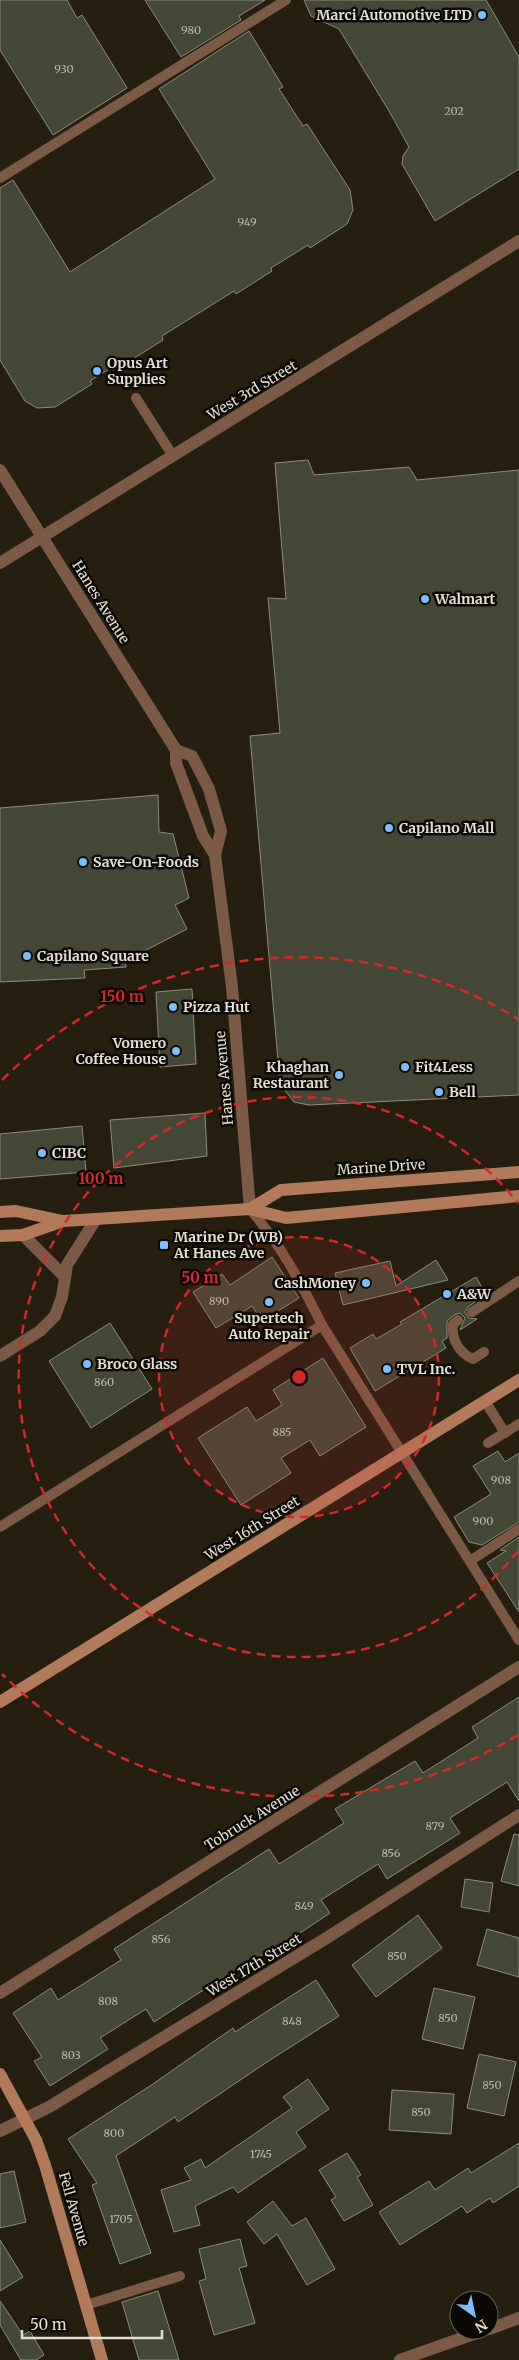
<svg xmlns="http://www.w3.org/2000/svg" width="519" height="2360" font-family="Merriweather,serif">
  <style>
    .building { fill: #444736; stroke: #8a8d7b }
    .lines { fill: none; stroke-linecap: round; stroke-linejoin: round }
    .lane { stroke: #7d5a46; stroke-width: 10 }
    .street { stroke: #7d5a46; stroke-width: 12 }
    .secondary { stroke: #b37a5a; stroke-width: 12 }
    .ring { fill: none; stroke: #d62828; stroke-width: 2.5; stroke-dasharray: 9 6 }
    .poi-dot { fill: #7cbef9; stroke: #0c0904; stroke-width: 2 }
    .labels { text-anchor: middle; stroke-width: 5; stroke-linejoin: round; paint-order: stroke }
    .number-label { font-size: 11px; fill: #bbb8ad }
    .poi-label { font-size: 14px; font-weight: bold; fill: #e3ded5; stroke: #0c0904; text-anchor: start }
    .street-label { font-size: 14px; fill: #e3ded5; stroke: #0c0904 }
    .centre { fill: #d62828; stroke: #0c0904; stroke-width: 2.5 }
    .ring-label { font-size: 15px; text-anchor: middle; font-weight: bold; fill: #d62828; stroke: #0c0904; stroke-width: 5; stroke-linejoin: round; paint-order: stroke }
  </style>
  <rect width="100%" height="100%" fill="#261f10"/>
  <g class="building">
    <path d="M 0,0 L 67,0 L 77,18 L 82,15 L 127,88 L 53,135 L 0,50 Z"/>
    <path d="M 145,0 L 265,0 L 239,16 L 241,20 L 181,57 Z"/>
    <path d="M 304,0 L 486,0 L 519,57 L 519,169 L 435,221 L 402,164 L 403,156 L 409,147 L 389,111 L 339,29 L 311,16 Z"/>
    <path d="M 249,31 L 283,87 L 279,89 L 303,126 L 307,124 L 350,190 L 353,210 L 347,224 L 310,248 L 308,245 L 271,268 L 272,271 L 236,294 L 234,291 L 162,336 L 163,340 L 128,362 L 125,359 L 90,381 L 92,384 L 55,407 L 37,408 L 25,401 L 0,360 L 0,188 L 13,180 L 70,272 L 215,179 L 159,89 Z"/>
    <path d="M 308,460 L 314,475 L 409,467 L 417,480 L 519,470 L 519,1095 L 309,1105 L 294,1102 L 280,1084 L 250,736 L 280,733 L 268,598 L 286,599 L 275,463 Z"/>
    <path d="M 158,795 L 159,832 L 173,834 L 189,898 L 175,905 L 187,929 L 125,961 L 126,967 L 84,970 L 85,978 L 0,982 L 0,808 Z"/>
    <path d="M 192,989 L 196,1064 L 160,1067 L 156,992 Z"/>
    <path d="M 205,1113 L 207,1156 L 114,1168 L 110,1120 Z"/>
    <path d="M 82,1126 L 86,1172 L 0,1179 L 0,1134 Z"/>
    <path d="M 272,1257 L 299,1298 L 262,1321 L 252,1306 L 216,1328 L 193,1292 L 222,1274 L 230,1285 Z"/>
    <path d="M 436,1260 L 448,1280 L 343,1305 L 335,1273 L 390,1261 L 396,1286 Z"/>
    <path d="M 476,1277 L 484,1291 L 473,1298 L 475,1302 L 468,1307 L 465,1312 L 469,1318 L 477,1319 L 460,1330 L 465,1318 L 460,1313 L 454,1315 L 447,1321 L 447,1338 L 442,1341 L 446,1348 L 375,1391 L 350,1348 L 373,1334 L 376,1339 L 402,1324 L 400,1322 Z"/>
    <path d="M 110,1323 L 152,1389 L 91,1428 L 49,1361 Z"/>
    <path d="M 323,1358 L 366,1427 L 320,1456 L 310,1440 L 281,1458 L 291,1473 L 241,1505 L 198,1438 L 247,1407 L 256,1421 L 282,1405 L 273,1390 Z"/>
    <path d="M 498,1451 L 505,1462 L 519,1453 L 519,1522 L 482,1545 L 469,1542 L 454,1517 L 491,1494 L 473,1466 Z"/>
    <path d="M 519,1537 L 519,1612 L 487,1563 L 506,1551 L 500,1550 Z"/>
    <path d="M 519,1697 L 519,1801 L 507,1782 L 450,1818 L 460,1833 L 387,1879 L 378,1864 L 321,1900 L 330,1913 L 288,1941 L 287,1940 L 197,1994 L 154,2022 L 146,2009 L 100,2038 L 108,2049 L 50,2086 L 34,2061 L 42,2057 L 13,2013 L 51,1988 L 58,2000 L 121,1960 L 114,1949 L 269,1849 L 279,1864 L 344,1823 L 335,1809 L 415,1761 L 423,1773 L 478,1738 L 472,1727 Z"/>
    <path d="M 514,1834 L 519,1835 L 519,1886 L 501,1881 Z"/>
    <path d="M 465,1879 L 493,1883 L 489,1912 L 461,1907 Z"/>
    <path d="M 418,1915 L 442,1948 L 376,1997 L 352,1965 Z"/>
    <path d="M 487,1929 L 519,1938 L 519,1977 L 477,1965 Z"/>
    <path d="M 316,1980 L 339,2016 L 267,2062 L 178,2122 L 175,2117 L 116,2156 L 151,2253 L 120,2264 L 92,2185 L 97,2183 L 68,2139 L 153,2084 L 233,2028 L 235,2032 Z"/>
    <path d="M 434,1988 L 475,1997 L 463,2049 L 422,2039 Z"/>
    <path d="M 479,2054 L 516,2062 L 504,2116 L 467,2108 Z"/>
    <path d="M 308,2079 L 329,2109 L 296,2132 L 306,2147 L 238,2193 L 233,2187 L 195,2206 L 200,2225 L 174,2232 L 161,2190 L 191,2180 L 184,2168 L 201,2159 L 205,2168 L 292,2108 L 283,2097 Z"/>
    <path d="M 392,2090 L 454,2094 L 451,2134 L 389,2130 Z"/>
    <path d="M 519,2143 L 519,2186 L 493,2203 L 490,2198 L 467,2213 L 462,2206 L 400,2245 L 379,2212 L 429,2181 L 435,2190 L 468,2168 L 471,2173 Z"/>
    <path d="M 347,2153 L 361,2175 L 357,2177 L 373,2205 L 344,2221 L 331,2200 L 336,2197 L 319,2170 Z"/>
    <path d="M 14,2171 L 26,2222 L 0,2228 L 0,2174 Z"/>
    <path d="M 273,2201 L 292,2226 L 306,2218 L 335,2269 L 307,2285 L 277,2234 L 264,2244 L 247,2222 Z"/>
    <path d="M 240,2239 L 247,2266 L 239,2268 L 255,2323 L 214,2335 L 199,2281 L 206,2279 L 199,2249 Z"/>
    <path d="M 0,2240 L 23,2277 L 0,2291 Z"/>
    <path d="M 158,2291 L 179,2360 L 139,2360 L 122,2302 Z"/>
    <path d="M 0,2301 L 23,2335 L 30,2331 L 44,2355 L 36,2360 L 21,2360 L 0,2325 Z"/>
  </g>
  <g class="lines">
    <g class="lane">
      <path d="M 0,178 L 286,0"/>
      <path d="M 136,398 L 173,456"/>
      <path d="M 250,1209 C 282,1247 300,1281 322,1325 L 519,1640"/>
      <path d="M 472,1312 L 519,1281"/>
      <path d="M 458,1320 L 453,1324 C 451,1339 459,1353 473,1359 L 484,1352"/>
      <path d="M 485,1401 L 505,1433"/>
      <path d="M 488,1443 L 519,1424"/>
      <path d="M 0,1527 L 322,1325"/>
      <path d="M 470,1561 L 519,1529"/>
      <path d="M 86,2305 L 180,2276"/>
    </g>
    <g class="street">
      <path d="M 0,470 L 176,750 L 192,756 L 209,789 L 221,831 L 215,855"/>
      <path d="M 0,563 L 519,241"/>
      <path d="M 176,750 L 176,763 L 203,836 L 215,855 L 232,987 L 250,1209"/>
      <path d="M 23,1235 L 64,1276"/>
      <path d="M 0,1356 L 40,1331 L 55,1316 L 62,1297 L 67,1265 L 96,1219"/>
      <path d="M 0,1993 L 519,1667"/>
      <path d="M 0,2131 L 49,2107 L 325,1939 L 519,1815"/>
      <path d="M 489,2329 L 519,2318"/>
      <path d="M 400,2360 L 485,2330"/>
    </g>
    <g class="secondary">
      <path d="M 250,1209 L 281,1190 L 519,1172"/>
      <path d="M 0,1212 L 16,1211 L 63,1221"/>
      <path d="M 0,1236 L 23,1235 L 63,1221 L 96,1219 L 250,1209 L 286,1218 L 519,1196"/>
      <path d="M 0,1702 L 519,1380"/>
      <path d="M 0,2074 L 36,2140 L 45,2165 L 102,2360"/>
    </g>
  </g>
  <circle cx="299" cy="1377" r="140" fill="#d62828" fill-opacity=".12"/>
  <g class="ring">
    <circle cx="299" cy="1377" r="140"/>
    <path d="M518 1551A280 280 0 1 1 518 1203"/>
    <path d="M518 1735A420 420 0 0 1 2 1674M2 1080A420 420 0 0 1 518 1019"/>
  </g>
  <g class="poi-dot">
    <circle cx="482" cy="15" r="5"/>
    <circle cx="97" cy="371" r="5"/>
    <circle cx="425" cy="599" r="5"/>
    <circle cx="389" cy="828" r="5"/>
    <circle cx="83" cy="862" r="5"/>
    <circle cx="27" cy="956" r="5"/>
    <circle cx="173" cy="1007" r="5"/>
    <circle cx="176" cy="1051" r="5"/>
    <circle cx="405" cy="1067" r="5"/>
    <circle cx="339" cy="1075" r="5"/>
    <circle cx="439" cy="1092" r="5"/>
    <circle cx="42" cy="1153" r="5"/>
    <rect x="159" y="1240" width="10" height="10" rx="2.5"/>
    <circle cx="366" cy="1283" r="5"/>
    <circle cx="447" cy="1294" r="5"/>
    <circle cx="269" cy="1302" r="5"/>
    <circle cx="87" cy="1364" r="5"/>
    <circle cx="387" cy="1369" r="5"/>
  </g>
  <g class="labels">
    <g class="number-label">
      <text x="191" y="34">980</text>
      <text x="64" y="73">930</text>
      <text x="454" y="115">202</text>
      <text x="247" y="226">949</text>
      <text x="219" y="1305">890</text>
      <text x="104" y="1386">860</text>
      <text x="282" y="1436">885</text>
      <text x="501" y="1484">908</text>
      <text x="483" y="1525">900</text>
      <text x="435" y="1830">879</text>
      <text x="391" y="1857">856</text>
      <text x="304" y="1910">849</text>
      <text x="161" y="1943">856</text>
      <text x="397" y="1960">850</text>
      <text x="108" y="2005">808</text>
      <text x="448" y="2022">850</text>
      <text x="292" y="2025">848</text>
      <text x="71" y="2059">803</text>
      <text x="492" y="2089">850</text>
      <text x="421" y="2116">850</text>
      <text x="114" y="2137">800</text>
      <text x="261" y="2158">1745</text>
      <text x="121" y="2223">1705</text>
    </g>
    <g class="poi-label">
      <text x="472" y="20" text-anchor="end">Marci Automotive LTD</text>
      <text x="107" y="368">Opus Art<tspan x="107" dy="16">Supplies</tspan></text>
      <text x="435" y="604">Walmart</text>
      <text x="399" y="833">Capilano Mall</text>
      <text x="93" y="867">Save-On-Foods</text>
      <text x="37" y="961">Capilano Square</text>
      <text x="183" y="1012">Pizza Hut</text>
      <text x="166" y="1048" text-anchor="end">Vomero<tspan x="166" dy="16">Coffee House</tspan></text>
      <text x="329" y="1072" text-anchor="end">Khaghan<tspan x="329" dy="16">Restaurant</tspan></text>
      <text x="415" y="1072">Fit4Less</text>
      <text x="449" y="1097">Bell</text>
      <text x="52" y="1158">CIBC</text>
      <text x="174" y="1242">Marine Dr (WB)<tspan x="174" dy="16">At Hanes Ave</tspan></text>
      <text x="356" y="1288" text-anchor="end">CashMoney</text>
      <text x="457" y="1299">A&amp;W</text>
      <text x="269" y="1323" text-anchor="middle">Supertech<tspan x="269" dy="16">Auto Repair</tspan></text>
      <text x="97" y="1369">Broco Glass</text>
      <text x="397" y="1374">TVL Inc.</text>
    </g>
    <g class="street-label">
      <text transform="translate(252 390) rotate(-31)" y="5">West 3rd Street</text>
      <text transform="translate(101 602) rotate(58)" y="5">Hanes Avenue</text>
      <text transform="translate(224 1078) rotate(-95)" y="5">Hanes Avenue</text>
      <text transform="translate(381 1167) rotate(-4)" y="5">Marine Drive</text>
      <text transform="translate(252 1528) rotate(-32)" y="5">West 16th Street</text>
      <text transform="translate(252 1818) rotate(-32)" y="5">Tobruck Avenue</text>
      <text transform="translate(254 1965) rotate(-31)" y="5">West 17th Street</text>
      <text transform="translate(74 2209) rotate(74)" y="5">Fell Avenue</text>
    </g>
  </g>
  <circle cx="299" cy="1377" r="8" class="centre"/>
  <g class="ring-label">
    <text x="122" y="1002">150 m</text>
    <text x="101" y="1184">100 m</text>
    <text x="200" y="1283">50 m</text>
  </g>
  <g transform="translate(474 2315) rotate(147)"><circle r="24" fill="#0c0904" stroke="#625e58"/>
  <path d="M0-4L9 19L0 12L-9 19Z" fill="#7cbef9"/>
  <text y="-8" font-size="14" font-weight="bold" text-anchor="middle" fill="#e3ded5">N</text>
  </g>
  <path d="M22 2330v8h140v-8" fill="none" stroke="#e3ded5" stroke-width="2.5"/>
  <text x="30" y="2330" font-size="15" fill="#e3ded5" stroke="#0c0904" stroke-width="4" paint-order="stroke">50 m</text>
</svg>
